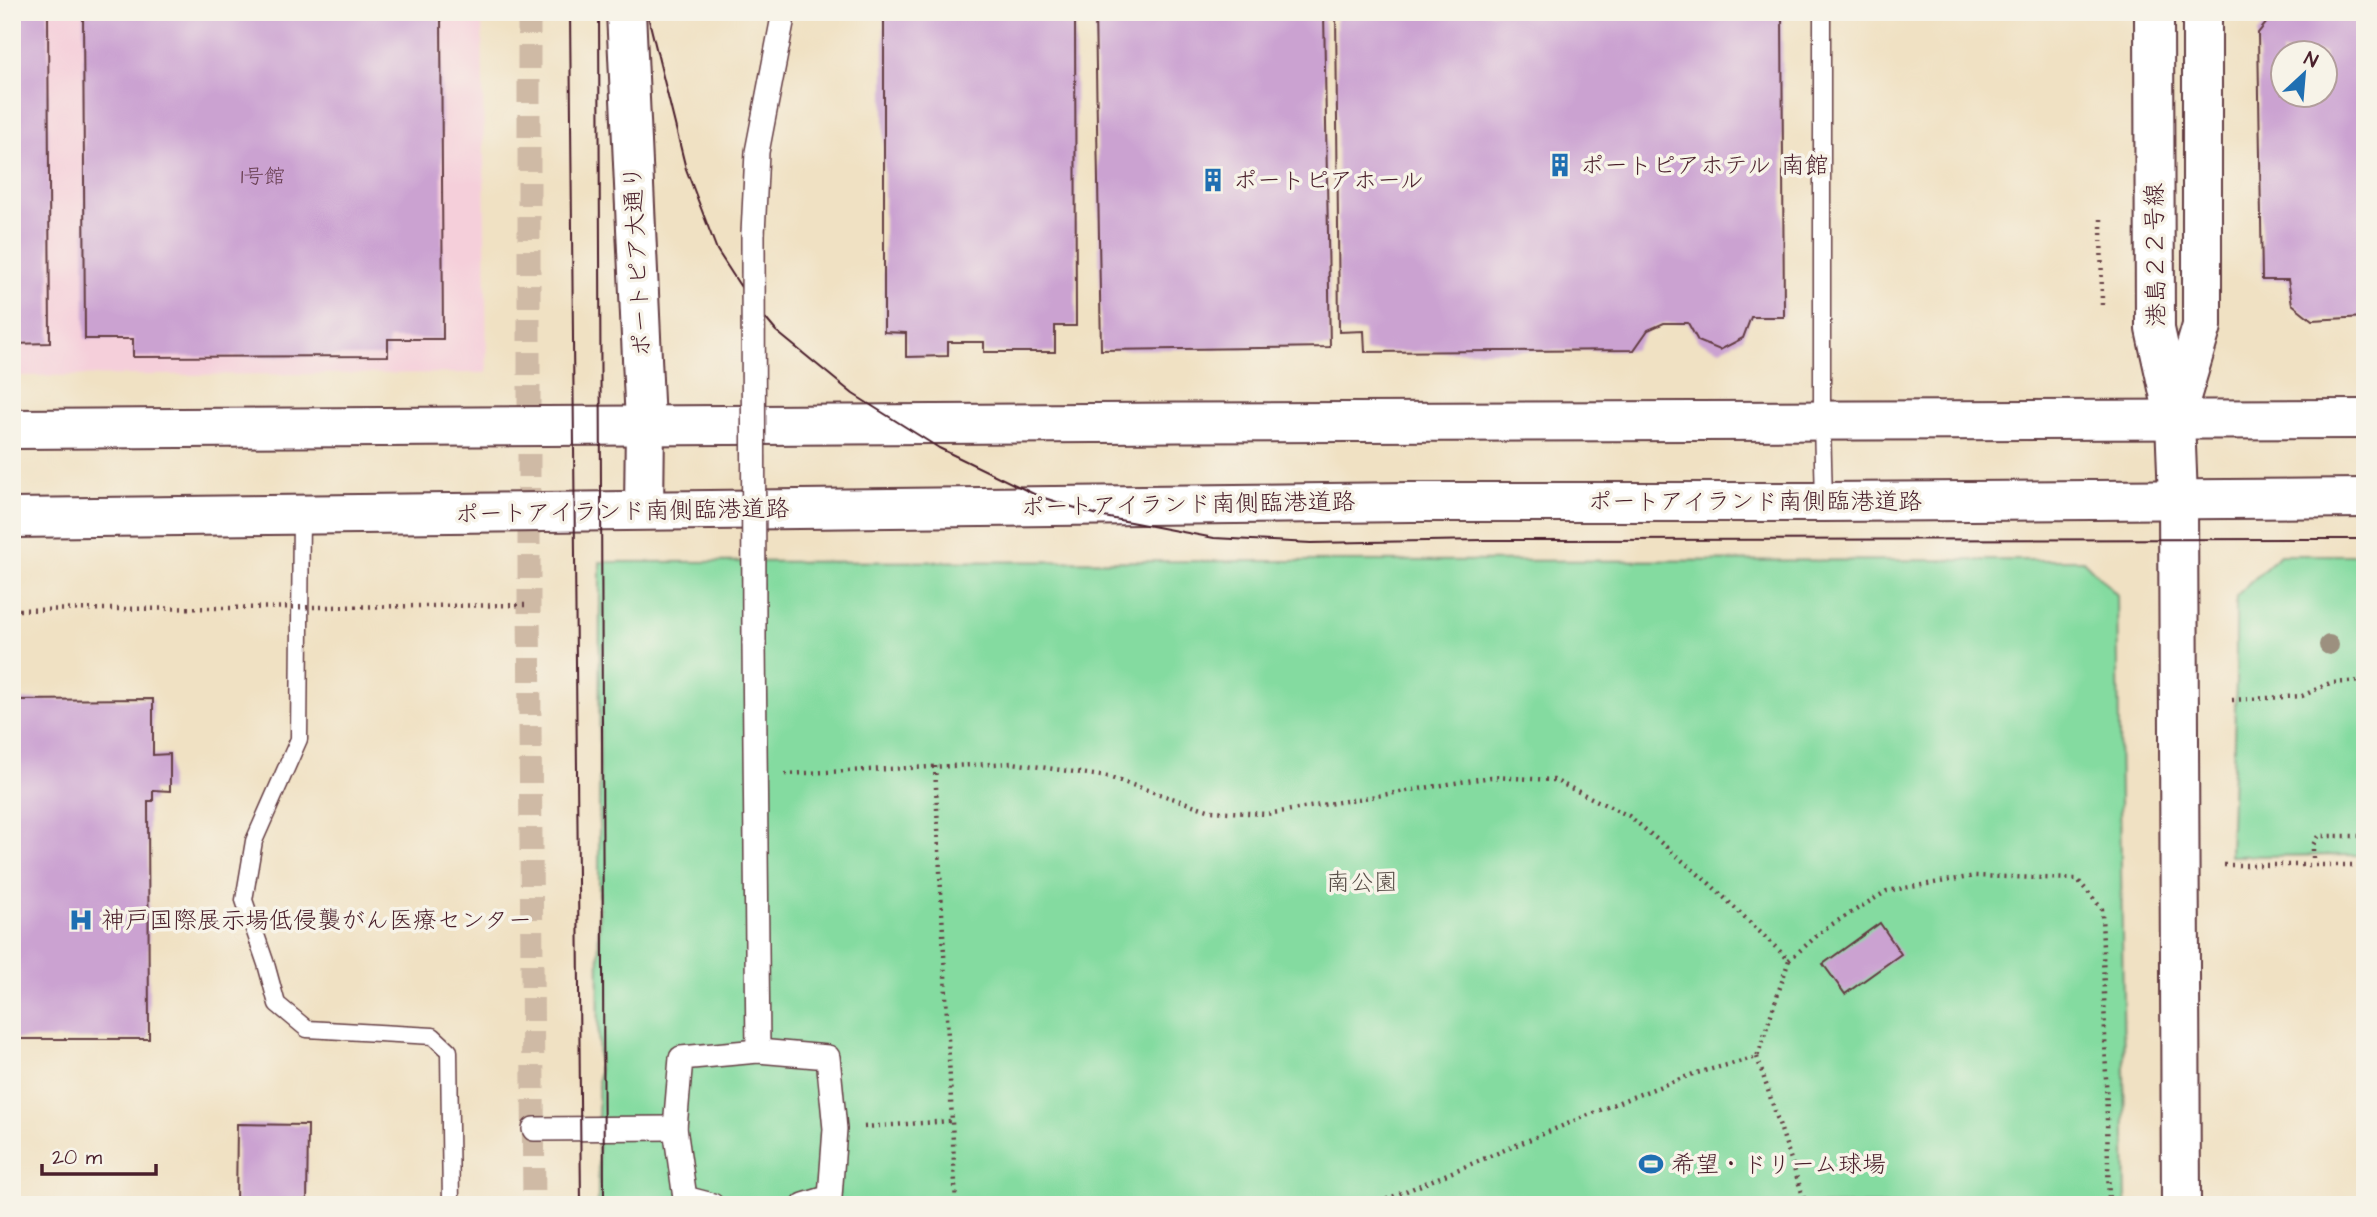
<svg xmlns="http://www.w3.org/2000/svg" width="2377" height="1217" font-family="'Architects Daughter','Klee One',sans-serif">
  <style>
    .built { fill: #f5cfda }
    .green { fill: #84dba0; stroke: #677d66; stroke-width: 2 }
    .building { fill: #cba2d1; fill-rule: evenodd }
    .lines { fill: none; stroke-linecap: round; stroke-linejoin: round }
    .pedestrian-tunnel { stroke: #cfbaa5; stroke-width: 23; stroke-dasharray: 23 11; stroke-linecap: butt }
    .service-casing { stroke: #633c42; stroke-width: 19 }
    .pedestrian-casing { stroke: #633c42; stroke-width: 26 }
    .tertiary-casing { stroke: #633c42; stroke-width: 42 }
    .path { stroke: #633c42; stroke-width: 4.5; stroke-dasharray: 2 5; stroke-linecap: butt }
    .service { stroke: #fff; stroke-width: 16 }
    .pedestrian { stroke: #fff; stroke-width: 23 }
    .tertiary { stroke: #fff; stroke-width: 38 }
    .tram { stroke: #4a1f2b; stroke-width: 2 }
    .pedestrian-bridge-casing { stroke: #633c42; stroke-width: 26; stroke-linecap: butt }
    .path-bridge { stroke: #633c42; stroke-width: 4.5; stroke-dasharray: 2 5; stroke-linecap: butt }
    .pedestrian-bridge { stroke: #fff; stroke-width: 23 }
    .tree { fill: #9c907f }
    .labels { text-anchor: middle; stroke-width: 7; stroke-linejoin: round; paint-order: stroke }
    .number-label { font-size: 21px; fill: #6a4054 }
    .poi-label { font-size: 24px; fill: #4a1f2b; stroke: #f7f3e8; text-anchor: start }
    .street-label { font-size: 24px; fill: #4a1f2b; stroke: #f7f3e8 }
    .park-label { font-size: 24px; fill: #584e48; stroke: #f7f3e8 }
  </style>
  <rect width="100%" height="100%" fill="#f7f3e8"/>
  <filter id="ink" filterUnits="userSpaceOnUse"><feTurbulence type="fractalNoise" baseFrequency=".0143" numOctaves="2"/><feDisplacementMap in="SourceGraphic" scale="14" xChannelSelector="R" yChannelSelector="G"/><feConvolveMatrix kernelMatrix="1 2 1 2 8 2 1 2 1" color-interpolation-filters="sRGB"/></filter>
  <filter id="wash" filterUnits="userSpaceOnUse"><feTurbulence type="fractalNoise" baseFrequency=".00686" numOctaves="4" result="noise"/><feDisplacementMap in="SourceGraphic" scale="28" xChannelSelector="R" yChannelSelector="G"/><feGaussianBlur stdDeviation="1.57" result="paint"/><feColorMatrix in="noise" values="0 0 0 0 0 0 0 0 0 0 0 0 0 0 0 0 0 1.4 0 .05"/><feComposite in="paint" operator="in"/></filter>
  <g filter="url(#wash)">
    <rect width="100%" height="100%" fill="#f0e1c3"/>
    <path class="built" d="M 12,12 L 482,12 L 487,373 L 12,376 Z"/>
    <g class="green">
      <path d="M 2280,555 L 2365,555 L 2365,855 L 2230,856 L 2236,681 L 2236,596 Z"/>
      <path d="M 2083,560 L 2117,595 L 2126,1205 L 598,1205 L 600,562 Z"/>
    </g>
    <g id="blocks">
      <g class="building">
        <path d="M 12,12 L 48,12 L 50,343 L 12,344 Z"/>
        <path d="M 83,12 L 441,12 L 443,339 L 388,339 L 388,356 L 133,357 L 133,339 L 85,339 Z"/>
        <path d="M 884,12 L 1075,12 L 1076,326 L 1055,326 L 1055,352 L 984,352 L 984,342 L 948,342 L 948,356 L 906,357 L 906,333 L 884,332 Z"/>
        <path d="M 1095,12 L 1324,12 L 1330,347 L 1101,350 Z"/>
        <path d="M 1336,12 L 1782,12 L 1784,317 L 1751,317 L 1743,338 L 1720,350 L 1698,341 L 1688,323 L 1664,323 L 1648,330 L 1634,350 L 1365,352 L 1364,331 L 1339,332 Z"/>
        <path d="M 2275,12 L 2365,12 L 2365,317 L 2312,320 L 2292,304 L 2288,280 L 2262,280 L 2258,33 ZM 2282,52 L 2324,52 L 2324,94 L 2282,94 Z"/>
        <path d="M 153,699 L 153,755 L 170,754 L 170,791 L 153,790 L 153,801 L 148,801 L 149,1039 L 12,1039 L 12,700 Z"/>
        <path d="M 1880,923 L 1901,954 L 1845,994 L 1823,964 Z"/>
        <path d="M 237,1124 L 308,1125 L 307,1205 L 236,1205 Z"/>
      </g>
    </g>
  </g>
  <g filter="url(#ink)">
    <use href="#blocks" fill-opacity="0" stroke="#633c42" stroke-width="2"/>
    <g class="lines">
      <path class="pedestrian-tunnel" d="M 529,12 L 529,605 L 534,1205"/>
      <g class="service-casing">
        <g id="service">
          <path d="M 1822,12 L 1822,422 L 1824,502"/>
          <path d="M 301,514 L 299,739 L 254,841 L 244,900 L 266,964 L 277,1004 L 307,1029 L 433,1036 L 449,1051 L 451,1205"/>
        </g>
      </g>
      <g class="pedestrian-casing">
        <g id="pedestrian">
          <path d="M 753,234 L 757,152 L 784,12"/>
          <path d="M 754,642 L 758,1051"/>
          <path d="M 534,1129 L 675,1128"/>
          <path d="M 712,1205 L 685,1198 L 675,1128 L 681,1058 L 758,1051 L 828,1057 L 835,1129 L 830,1197 L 804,1205"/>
        </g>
      </g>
      <g class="tertiary-casing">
        <g id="tertiary">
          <path d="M 626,12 L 645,423 L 644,510"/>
          <path d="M 2154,12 L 2155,329 L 2175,420 L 2178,498 L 2181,1205"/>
          <path d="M 2176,414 L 2202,326 L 2202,12"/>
          <path d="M 12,429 C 796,422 1581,422 2365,419"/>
          <path d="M 12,518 L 1411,502 L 1824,502 L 2365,498"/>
        </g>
      </g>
      <g class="path">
        <path d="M 2101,219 L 2102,306"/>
        <path d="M 2232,700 L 2302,696 L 2330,683 L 2363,681"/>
        <path d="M 935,766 L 956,1205"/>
        <path d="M 785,774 L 1013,763 L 1108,777 L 1211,811 L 1267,814 L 1491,777 L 1554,780 L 1629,816 L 1710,884 L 1789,960 L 1757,1057 L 1693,1074 L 1622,1101 L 1373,1205"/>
        <path d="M 2313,858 L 2313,845 L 2318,836 L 2365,836"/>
        <path d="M 2224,865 L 2365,865"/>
        <path d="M 1789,960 L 1826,928 L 1887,891 L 1975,876 L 2077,879 L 2102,909 L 2109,1205"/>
        <path d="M 1757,1057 L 1806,1205"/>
        <path d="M 864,1127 L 951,1121"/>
      </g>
      <use href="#service" class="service"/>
      <use href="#pedestrian" class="pedestrian"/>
      <use href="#tertiary" class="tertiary"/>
      <g class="tram">
        <path d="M 570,12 L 581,1205"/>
        <path d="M 599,12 L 604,1205"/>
        <path d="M 647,12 L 686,169 L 717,250 L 746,295 L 776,331 L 853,394 L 939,448 L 1038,496 L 1104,517 L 1214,538 L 1311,543 L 1484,540 L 2365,539"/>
      </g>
      <g class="pedestrian-bridge-casing">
        <path id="pedestrian-bridge" d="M 753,234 L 754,642"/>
      </g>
      <path class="path-bridge" d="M 12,610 L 529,605"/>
      <use href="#pedestrian-bridge" class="pedestrian-bridge"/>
    </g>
    <circle class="tree" cx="2329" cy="645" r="10"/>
  </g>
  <defs>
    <g id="building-bare" transform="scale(1.89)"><path d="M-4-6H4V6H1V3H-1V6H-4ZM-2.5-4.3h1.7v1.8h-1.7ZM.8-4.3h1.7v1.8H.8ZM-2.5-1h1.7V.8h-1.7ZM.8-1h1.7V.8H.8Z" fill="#1f6fb2" stroke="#f7f3e8" stroke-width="2.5" paint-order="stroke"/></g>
    <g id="hospital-bare" transform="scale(1.89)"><path d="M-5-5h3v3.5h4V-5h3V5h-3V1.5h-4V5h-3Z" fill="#1f6fb2" stroke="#f7f3e8" stroke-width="2.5" paint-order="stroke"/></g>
    <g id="stadium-bare" transform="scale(1.89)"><path d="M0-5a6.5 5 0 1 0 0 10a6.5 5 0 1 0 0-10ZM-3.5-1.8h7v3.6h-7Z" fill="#1f6fb2" stroke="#f7f3e8" stroke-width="2.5" paint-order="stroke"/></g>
  </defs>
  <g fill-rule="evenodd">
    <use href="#building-bare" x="1560" y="165"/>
    <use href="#building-bare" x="1213" y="180"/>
    <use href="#hospital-bare" x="81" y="920"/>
    <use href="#stadium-bare" x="1651" y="1164"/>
  </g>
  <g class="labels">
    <g class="number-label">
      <text x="263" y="183">1号館</text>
    </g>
    <g class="poi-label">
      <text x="1580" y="173">ポートピアホテル 南館</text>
      <text x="1233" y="188">ポートピアホール</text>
      <text x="101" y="928">神戸国際展示場低侵襲がん医療センター</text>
      <text x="1671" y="1172">希望・ドリーム球場</text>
    </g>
    <g class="street-label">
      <text transform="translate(2155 255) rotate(-91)" y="8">港島２２号線</text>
      <text transform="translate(637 261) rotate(-93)" y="8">ポートピア大通り</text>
      <text x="1755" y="509">ポートアイランド南側臨港道路</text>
      <text transform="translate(1188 504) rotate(-1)" y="8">ポートアイランド南側臨港道路</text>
      <text transform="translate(622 511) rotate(-1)" y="8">ポートアイランド南側臨港道路</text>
    </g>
    <g class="park-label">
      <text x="1362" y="890">南公園</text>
    </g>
  </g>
  <rect width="2377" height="1217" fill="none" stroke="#f7f3e8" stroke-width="42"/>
  <g transform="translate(2304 74) rotate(26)"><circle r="33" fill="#f7f3e8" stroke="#b29e9c" stroke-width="2"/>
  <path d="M0-5L12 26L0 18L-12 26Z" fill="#1f6fb2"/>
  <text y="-10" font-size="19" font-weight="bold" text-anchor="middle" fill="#4a1f2b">N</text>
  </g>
  <path d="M42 1164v10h114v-10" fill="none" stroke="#4a1f2b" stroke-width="3.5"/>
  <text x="52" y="1164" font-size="21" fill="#4a1f2b" stroke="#f7f3e8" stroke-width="5" paint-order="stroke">20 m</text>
</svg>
